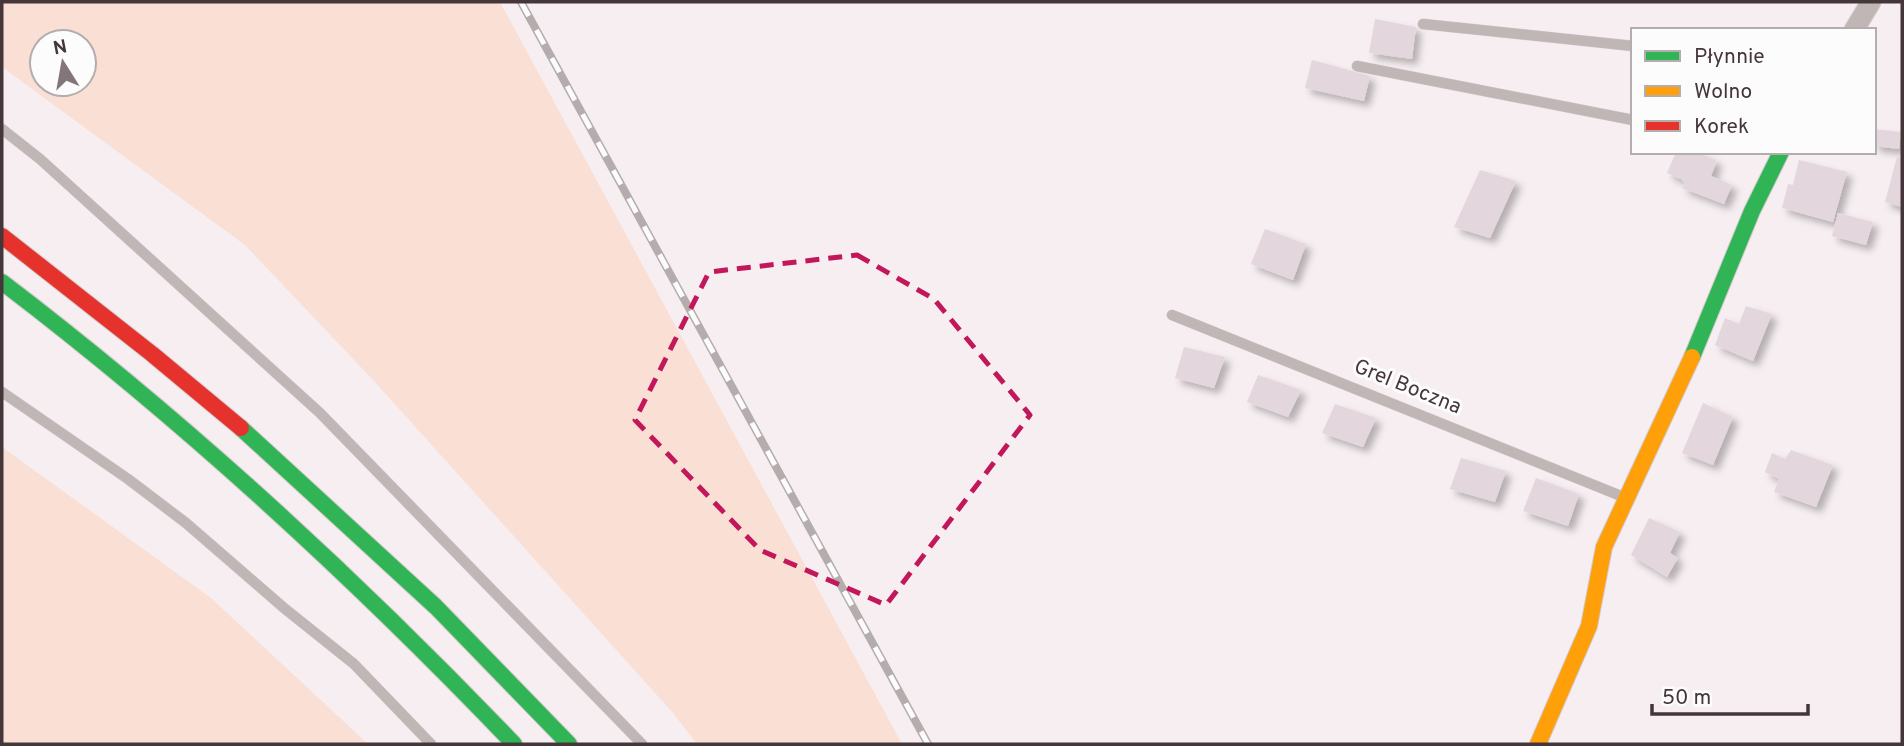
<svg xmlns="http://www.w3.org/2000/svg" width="1904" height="746" font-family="Overpass,sans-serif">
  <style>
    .green { fill: #fadfd4; fill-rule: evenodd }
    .building { fill: #e3d6dd; filter: url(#shadow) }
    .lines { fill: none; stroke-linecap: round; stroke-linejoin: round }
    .lane-casing { stroke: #d2cacc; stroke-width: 11 }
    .street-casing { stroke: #d2cacc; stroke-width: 21 }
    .fast-casing { stroke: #d2cacc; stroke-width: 18 }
    .slow-casing { stroke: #d2cacc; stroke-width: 18 }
    .jam-casing { stroke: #d2cacc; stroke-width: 18 }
    .lane { stroke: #c0b6b5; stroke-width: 10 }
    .street { stroke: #c0b6b5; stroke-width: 19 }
    .fast { stroke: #30b455; stroke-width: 16 }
    .slow { stroke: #ff9f0a; stroke-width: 16 }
    .jam { stroke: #e5322d; stroke-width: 16 }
    .rail-casing { stroke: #b5adad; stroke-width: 8 }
    .rail { stroke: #fcfcfc; stroke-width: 5; stroke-dasharray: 16; stroke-linecap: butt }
    .marked { fill: none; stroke: #c2185b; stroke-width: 5; stroke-dasharray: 14 9; stroke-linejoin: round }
    .labels { text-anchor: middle; stroke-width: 6; stroke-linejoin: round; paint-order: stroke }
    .street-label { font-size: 21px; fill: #45363a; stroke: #fcfcfc }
  </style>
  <defs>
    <filter id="shadow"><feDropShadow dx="5.5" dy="5.5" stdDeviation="3.5" flood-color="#0004"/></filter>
  </defs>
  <rect width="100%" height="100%" fill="#f6eef0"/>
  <g class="green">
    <path d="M 2,2 L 500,2 L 902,744 L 697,744 L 673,713 L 374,381 L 245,245 L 2,67 ZM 42,42 L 84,42 L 84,84 L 42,84 Z"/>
    <path d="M 2,447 L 211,598 L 368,744 L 2,744 Z"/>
  </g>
  <g class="building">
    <path d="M 1375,19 L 1416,27 L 1412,59 L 1369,53 Z"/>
    <path d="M 1312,60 L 1370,76 L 1364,101 L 1305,88 Z"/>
    <path d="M 1874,129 L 1901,132 L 1899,149 L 1874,146 Z"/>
    <path d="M 1676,152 L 1698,152 L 1717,161 L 1711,176 L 1732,185 L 1724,204 L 1682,188 L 1685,183 L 1681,179 L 1667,173 Z"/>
    <path d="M 1897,157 L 1902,158 L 1902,207 L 1885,202 Z"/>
    <path d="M 1799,160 L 1847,172 L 1833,222 L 1782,208 L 1788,184 L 1793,185 Z"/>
    <path d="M 1480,170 L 1516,181 L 1490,238 L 1454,227 Z"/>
    <path d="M 1838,213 L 1873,222 L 1866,245 L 1832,236 Z"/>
    <path d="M 1265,229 L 1306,244 L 1293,280 L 1251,264 Z"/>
    <path d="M 1746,306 L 1772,314 L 1753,361 L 1715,345 L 1725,318 L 1739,324 Z"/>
    <path d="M 1184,347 L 1225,357 L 1214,388 L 1175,378 Z"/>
    <path d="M 1258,375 L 1301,390 L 1288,417 L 1247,402 Z"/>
    <path d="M 1703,403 L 1733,417 L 1713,465 L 1682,453 Z"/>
    <path d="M 1335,404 L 1376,418 L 1363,447 L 1322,433 Z"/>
    <path d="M 1791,450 L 1833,465 L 1816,507 L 1774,492 L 1779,479 L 1765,472 L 1772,453 L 1785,459 Z"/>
    <path d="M 1461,458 L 1506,471 L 1495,502 L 1450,489 Z"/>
    <path d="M 1536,478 L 1579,494 L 1568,526 L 1523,511 Z"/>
    <path d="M 1649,518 L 1680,532 L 1670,553 L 1678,558 L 1667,577 L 1631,555 Z"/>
  </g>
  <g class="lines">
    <g class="lane-casing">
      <g id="lane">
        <path d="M 1423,24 L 1633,46"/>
        <path d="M 1357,66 L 1633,120"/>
        <path d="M 2,129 L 40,159 L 320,413 L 642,744"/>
        <path d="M 1172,315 L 1626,498"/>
        <path d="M 2,392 L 128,479 L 186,523 L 284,608 L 354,664 L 431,744"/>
      </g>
    </g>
    <g class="street-casing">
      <path id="street" d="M 1854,30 L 1871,2"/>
    </g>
    <g class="fast-casing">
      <g id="fast">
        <path d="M 2,282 C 186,422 354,577 514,744"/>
        <path d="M 1692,357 L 1752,211 L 1781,152"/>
        <path d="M 241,428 L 436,607 L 569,744"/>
      </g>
    </g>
    <g class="slow-casing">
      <path id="slow" d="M 1538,744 L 1589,626 L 1604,547 L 1692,357"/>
    </g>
    <g class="jam-casing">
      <path id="jam" d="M 2,236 L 152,354 L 241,428"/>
    </g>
    <use href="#lane" class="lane"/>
    <use href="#street" class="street"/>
    <use href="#fast" class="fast"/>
    <use href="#slow" class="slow"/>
    <use href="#jam" class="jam"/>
    <g class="rail-casing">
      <path id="rail" d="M 521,2 L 928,744"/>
    </g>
    <use href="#rail" class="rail"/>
  </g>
  <path class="marked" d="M 857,255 L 934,299 L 1030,415 L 886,605 L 760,550 L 635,420 L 709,272 Z"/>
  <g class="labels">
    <g class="street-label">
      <text transform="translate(1408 386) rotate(22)" y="7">Grel Boczna</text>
    </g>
  </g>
  <rect width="1904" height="746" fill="none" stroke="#45363a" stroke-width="7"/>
  <rect x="1631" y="28" width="245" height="126" fill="#fcfcfc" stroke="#b3adae" stroke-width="2"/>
  <rect x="1645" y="51" width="35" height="10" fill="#30b455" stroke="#b3adae" stroke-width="2"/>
  <text x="1694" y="63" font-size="21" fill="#45363a">Płynnie</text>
  <rect x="1645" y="86" width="35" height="10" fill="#ff9f0a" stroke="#b3adae" stroke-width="2"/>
  <text x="1694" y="98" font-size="21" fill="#45363a">Wolno</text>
  <rect x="1645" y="121" width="35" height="10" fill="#e5322d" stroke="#b3adae" stroke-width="2"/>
  <text x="1694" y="133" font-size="21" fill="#45363a">Korek</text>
  <g transform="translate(63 63) rotate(349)"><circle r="33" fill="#fcfcfc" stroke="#b3adae" stroke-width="2"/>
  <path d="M0-5L12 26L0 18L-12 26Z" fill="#83767a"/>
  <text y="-10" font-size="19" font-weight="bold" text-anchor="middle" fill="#45363a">N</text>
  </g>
  <path d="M1652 704v10h156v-10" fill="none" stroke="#45363a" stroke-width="3.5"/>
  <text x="1662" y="704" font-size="21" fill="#45363a" stroke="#fcfcfc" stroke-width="5" paint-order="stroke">50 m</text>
</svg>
